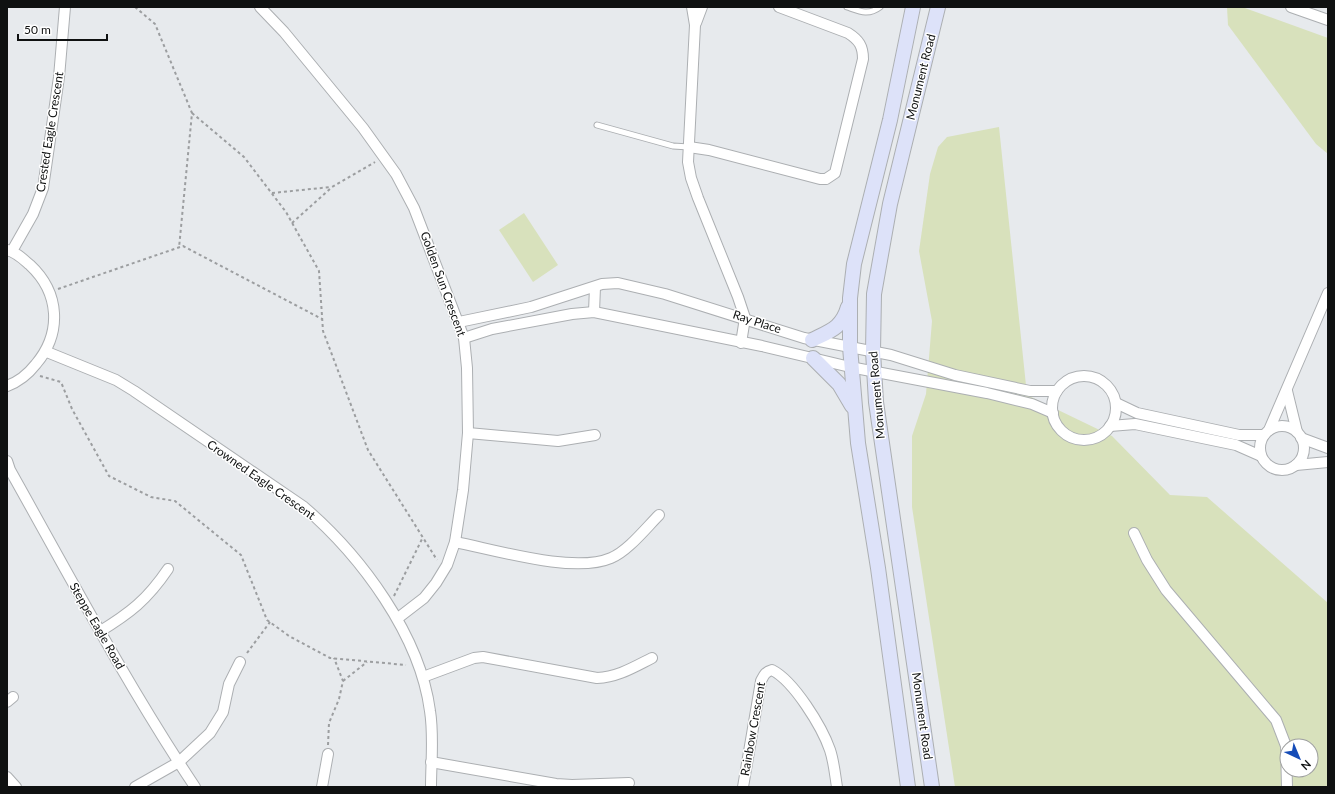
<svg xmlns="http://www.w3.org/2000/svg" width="1335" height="794" font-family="Lato,sans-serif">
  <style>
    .green { fill: #d8e1bc; fill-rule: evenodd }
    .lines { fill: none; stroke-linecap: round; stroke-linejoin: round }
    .service-casing { stroke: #acafb2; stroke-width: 7 }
    .minor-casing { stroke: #acafb2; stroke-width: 12 }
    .secondary-casing { stroke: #acafb2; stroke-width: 16 }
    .path { stroke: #9c9ea0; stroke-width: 2; stroke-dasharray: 3 3; stroke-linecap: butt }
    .service { stroke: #fff; stroke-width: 5 }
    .minor { stroke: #fff; stroke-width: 10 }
    .secondary { stroke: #dde2f9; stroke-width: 14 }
    .labels { text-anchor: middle; stroke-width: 3; stroke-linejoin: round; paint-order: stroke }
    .street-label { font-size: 12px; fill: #0f1111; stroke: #fff }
  </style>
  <rect width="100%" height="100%" fill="#e7eaed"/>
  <g class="green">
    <path d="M 1227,7 L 1242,7 L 1328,38 L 1328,154 L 1316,144 L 1228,25 Z"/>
    <path d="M 999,127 L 1027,395 L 1112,436 L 1170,495 L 1207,497 L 1328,603 L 1328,787 L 955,787 L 912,507 L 912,436 L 926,394 L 932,321 L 919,251 L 930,174 L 938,147 L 947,137 ZM 1287,746 L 1311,746 L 1311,770 L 1287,770 Z"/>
    <path d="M 524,213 L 558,265 L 533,282 L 499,230 Z"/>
  </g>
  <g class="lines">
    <g class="service-casing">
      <g id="service">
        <path d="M 847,7 C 859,11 868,16 880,7"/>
        <path d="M 597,125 L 673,146 L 689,147"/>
      </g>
    </g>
    <g class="minor-casing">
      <g id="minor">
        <path d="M 260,7 L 284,32 L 363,128 L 396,174 L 414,208 L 464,338 L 467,368 L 468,433 L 463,490 L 455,542 L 447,565 L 436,583 L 424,598 L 398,618"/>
        <path d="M 692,7 L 695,25 L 688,162 L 691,178 L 698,198 L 738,297 L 745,318 L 741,343"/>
        <path d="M 1291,7 L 1328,20"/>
        <path d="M 696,23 L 702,7"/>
        <path d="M 689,147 L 709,150 L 820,179 L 826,179 L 835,173 L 863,59 C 863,46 859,40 848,33 L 779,7"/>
        <path d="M 7,250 C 16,252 23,259 30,265 C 60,293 62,333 36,364 C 29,373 18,382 7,386"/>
        <path d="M 12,251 L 33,214 L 43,188 L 59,77 L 65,7"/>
        <path d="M 594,312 L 595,287"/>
        <path d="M 459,322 L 531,307 L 602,284 L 618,283 L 665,294 L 804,338 L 891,355 L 955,375 L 1030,391 L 1057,391"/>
        <path d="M 464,338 L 492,329 L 572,314 L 594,312 L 762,346 L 850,367 L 987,393 L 1032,404 L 1053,413"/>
        <path d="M 47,352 L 116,380 L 134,391 L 304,507 C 361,556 420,635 430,711 C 434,736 431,762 431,787"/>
        <circle cx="1084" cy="408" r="32"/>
        <path d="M 1287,391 L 1297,432"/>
        <path d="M 1116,403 L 1137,413 L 1239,435 L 1264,435"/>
        <circle cx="1282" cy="448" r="22"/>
        <path d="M 1110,426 L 1135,424 L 1236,445 L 1261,456"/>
        <path d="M 1269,430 L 1328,293"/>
        <path d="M 468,433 L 558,441 L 595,435"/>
        <path d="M 1301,438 L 1328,448"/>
        <path d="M 7,461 L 10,470 C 70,577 127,685 195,787"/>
        <path d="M 1296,465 L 1328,462"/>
        <path d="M 1134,533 L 1147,560 L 1166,590 L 1276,720 L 1286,746 L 1287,787"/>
        <path d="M 455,542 C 496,550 574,574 611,558 C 628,551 646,528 659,515"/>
        <path d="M 99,632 C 130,613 147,600 168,569"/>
        <path d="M 423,677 L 474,658 L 483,657 L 597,678 C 618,677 634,667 652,658"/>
        <path d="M 7,702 L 13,697"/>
        <path d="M 431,762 L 556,784 L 572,785 L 629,783"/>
        <path d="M 7,777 L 16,787"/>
        <path d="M 135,787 L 179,762 L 210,733 L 223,712 L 229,684 L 240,662"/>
        <path d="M 322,787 L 328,754"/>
        <path d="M 743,787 L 761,681 C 764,675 765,672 772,670 C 794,681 822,727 830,750 C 834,762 835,775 837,787"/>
      </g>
    </g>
    <g class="secondary-casing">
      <g id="secondary">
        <path d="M 812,340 C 830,331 842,328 848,307"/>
        <path d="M 813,358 L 839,384 L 852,406"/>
        <path d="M 908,787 L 878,568 L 858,443 L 850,347 L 850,298 L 854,264 L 890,120 L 913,7"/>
        <path d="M 932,787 L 876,402 L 873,351 L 874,294 L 890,204 L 938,7"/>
      </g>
    </g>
    <g class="path">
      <path d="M 135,7 L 155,24 L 192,113 L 179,248"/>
      <path d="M 192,113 L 244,157 L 286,212 L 319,271 L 323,331 L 368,450 L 437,560"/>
      <path d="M 272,193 L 331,187"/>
      <path d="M 292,223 L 332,187 L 375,162"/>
      <path d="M 58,289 L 183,246 L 322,319"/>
      <path d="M 40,376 L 61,382 L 72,409 L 109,476 L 151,497 L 175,501 L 241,555 L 267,620 L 289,636 L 330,658 L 406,665"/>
      <path d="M 394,596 L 423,537"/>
      <path d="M 247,653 L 270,622"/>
      <path d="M 343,681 L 367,662"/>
      <path d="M 328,745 L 329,723 L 339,699 L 343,681 L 334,658"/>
    </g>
    <use href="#service" class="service"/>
    <use href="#minor" class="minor"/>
    <use href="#secondary" class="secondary"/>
  </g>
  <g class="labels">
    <g class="street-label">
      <text transform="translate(921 77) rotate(-76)" y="4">Monument Road</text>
      <text transform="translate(50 132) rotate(-81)" y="4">Crested Eagle Crescent</text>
      <text transform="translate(443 284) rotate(70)" y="4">Golden Sun Crescent</text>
      <text transform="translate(757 322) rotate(18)" y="4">Ray Place</text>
      <text transform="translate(877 395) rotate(-95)" y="4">Monument Road</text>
      <text transform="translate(261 480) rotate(35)" y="4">Crowned Eagle Crescent</text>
      <text transform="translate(97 626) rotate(60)" y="4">Steppe Eagle Road</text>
      <text transform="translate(922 716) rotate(82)" y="4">Monument Road</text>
      <text transform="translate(753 729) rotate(-80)" y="4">Rainbow Crescent</text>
    </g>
  </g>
  <rect width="1335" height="794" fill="none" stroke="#0f1111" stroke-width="16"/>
  <g transform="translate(1299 758) rotate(136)"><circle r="19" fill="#ffffff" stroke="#9fa0a0"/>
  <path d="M0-3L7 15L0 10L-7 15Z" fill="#154cb8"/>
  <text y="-6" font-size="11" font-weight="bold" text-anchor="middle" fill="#0f1111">N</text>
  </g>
  <path d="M18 34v6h89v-6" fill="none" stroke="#0f1111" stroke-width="2"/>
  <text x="24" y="34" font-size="12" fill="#0f1111" stroke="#ffffff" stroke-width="3" paint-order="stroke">50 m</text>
</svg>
